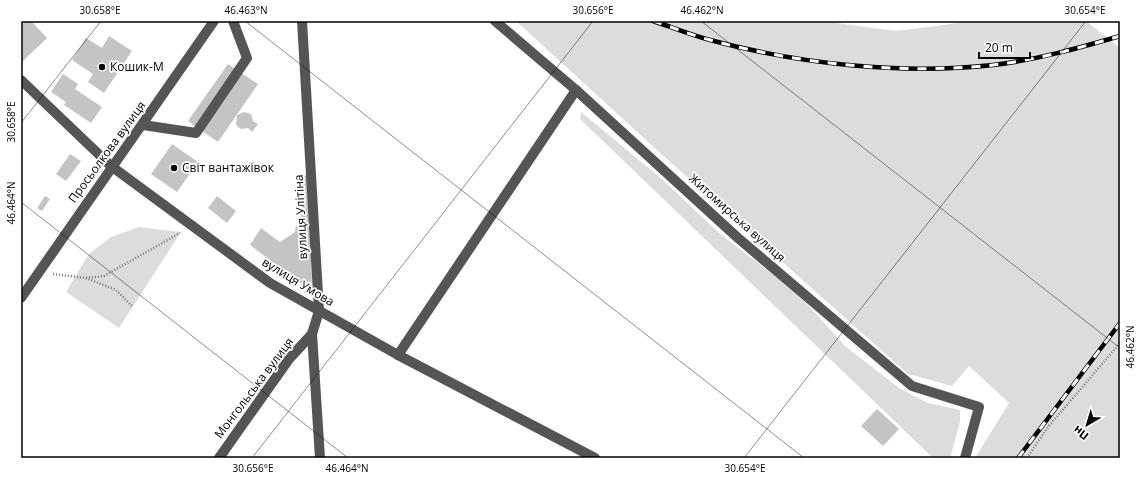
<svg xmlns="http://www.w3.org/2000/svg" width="1141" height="479" font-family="'Open Sans',sans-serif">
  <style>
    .green { fill: #dcdcdc }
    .building { fill: #c4c4c4 }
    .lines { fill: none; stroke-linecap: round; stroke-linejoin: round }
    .path { stroke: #777; stroke-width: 2.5; stroke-dasharray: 1 2; stroke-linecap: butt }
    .minor { stroke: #555; stroke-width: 10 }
    .rail-casing { stroke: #000; stroke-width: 4.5 }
    .rail { stroke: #fff; stroke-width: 3; stroke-dasharray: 9; stroke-linecap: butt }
    .ticks { fill: none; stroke: #000; stroke-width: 1; stroke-opacity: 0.45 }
    .poi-dot { fill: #000; stroke: #fff; stroke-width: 1.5 }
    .labels { text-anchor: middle; stroke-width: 3.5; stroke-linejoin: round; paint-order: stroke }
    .poi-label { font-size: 12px; fill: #000; stroke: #fff; text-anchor: start }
    .street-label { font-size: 12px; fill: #000; stroke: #fff }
    .neatline { fill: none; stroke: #000; stroke-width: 1.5 }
    .ticks-label { font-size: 10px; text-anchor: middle; fill: #000 }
  </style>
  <rect width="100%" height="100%" fill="#fff"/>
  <g class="green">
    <path d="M 516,21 L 821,21 L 896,31 L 975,21 L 1086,21 L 1120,48 L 1120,458 L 975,458 L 1009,403 L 969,366 L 952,386 L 908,374 L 659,152 Z"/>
    <path d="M 581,112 L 663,180 L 719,233 L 776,277 L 808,305 L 845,346 L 899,388 L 928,403 L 960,410 L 960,422 L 950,458 L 933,458 L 580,119 Z"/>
    <path d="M 139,227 L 181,232 L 119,328 L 66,292 L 89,254 L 111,237 Z"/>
  </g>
  <g class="building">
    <path d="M 21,21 L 31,21 L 47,38 L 23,61 L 21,58 Z"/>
    <path d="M 109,36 L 132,51 L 104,93 L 88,82 L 93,74 L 72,60 L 86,38 L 102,48 Z"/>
    <path d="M 228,64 L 258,84 L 218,142 L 188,121 Z"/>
    <path d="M 63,74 L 78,84 L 75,89 L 102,107 L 91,123 L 64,105 L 66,102 L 51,92 Z"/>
    <path d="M 244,112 L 251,114 L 253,121 L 258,124 L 252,132 L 248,128 L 241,129 L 236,125 L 237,115 Z"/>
    <path d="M 172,144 L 198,162 L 177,192 L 151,174 Z"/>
    <path d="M 70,154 L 81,161 L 66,181 L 56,174 Z"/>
    <path d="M 309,175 L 312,292 L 250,245 L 261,228 L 280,242 L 295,232 L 296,226 L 302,226 L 299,176 Z"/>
    <path d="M 45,196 L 50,199 L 42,211 L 37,208 Z"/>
    <path d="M 217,196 L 236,211 L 227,223 L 208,208 Z"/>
    <path d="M 877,409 L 899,429 L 883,446 L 861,426 Z"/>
  </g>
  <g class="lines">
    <g class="path">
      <path d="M 53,274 L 86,278 L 116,290 L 133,307"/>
      <path d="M 86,278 L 104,276 L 180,233"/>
      <path d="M 1027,458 L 1048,427 L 1120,343"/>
    </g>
    <g class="minor">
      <path d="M 302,21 L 319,311 L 312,334 L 320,458"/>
      <path d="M 495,21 L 576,90 L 738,238 L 912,386 L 979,407 L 965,458"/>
      <path d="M 21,80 L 111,166 L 270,283 L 398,355 L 595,458"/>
      <path d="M 143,125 L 196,133 L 247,58 L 233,21"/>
      <path d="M 21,298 C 85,205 150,114 214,21"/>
      <path d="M 398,355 L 576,90"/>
      <path d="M 219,458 L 289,359 L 312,334"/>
    </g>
    <g class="rail-casing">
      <g id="rail">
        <path d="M 653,21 C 672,27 691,35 710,40 C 799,64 902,75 993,65 C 1036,60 1079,48 1120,36"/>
        <path d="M 1018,458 L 1120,323"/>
      </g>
    </g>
    <use href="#rail" class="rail"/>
  </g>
  <path class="ticks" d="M 245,21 L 804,458M 701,21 L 1120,348M 21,123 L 101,21M 21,202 L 348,458M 252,458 L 593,21M 744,458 L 1086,21"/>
  <g class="poi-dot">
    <circle cx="102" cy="67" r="4"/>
    <circle cx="174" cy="168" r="4"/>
  </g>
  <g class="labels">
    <g class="poi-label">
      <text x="110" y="71">Кошик-М</text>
      <text x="182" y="172">Світ вантажівок</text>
    </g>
    <g class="street-label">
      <text transform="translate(107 152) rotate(-54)" y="4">Просьолкова вулиця</text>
      <text transform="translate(301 217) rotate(-93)" y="4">вулиця Улітіна</text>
      <text transform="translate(737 218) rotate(42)" y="4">Житомирська вулиця</text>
      <text transform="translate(298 282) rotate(31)" y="4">вулиця Умова</text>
      <text transform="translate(254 388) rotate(-53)" y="4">Монгольська вулиця</text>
    </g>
  </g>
  <rect width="1141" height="479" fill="none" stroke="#ffffff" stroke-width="44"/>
  <g transform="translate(1087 425) rotate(218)" stroke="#ffffff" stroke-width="3" paint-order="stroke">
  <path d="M0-3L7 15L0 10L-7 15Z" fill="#000000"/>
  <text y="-6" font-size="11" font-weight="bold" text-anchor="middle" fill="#000000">Пн</text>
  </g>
  <path d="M979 52v6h51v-6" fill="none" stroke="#000000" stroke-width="2"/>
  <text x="985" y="52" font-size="12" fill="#000000" stroke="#ffffff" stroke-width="3" paint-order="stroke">20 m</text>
  <rect x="22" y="22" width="1097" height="435" class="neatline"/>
  <g class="ticks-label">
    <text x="100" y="14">30.658°E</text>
    <text x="246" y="14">46.463°N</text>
    <text x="593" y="14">30.656°E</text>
    <text x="702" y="14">46.462°N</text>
    <text x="1085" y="14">30.654°E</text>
    <text transform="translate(11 122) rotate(-90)" y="4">30.658°E</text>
    <text transform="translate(11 203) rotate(-90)" y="4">46.464°N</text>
    <text transform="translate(1130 347) rotate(-90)" y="4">46.462°N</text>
    <text x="253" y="472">30.656°E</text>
    <text x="347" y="472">46.464°N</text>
    <text x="745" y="472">30.654°E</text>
  </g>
</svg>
